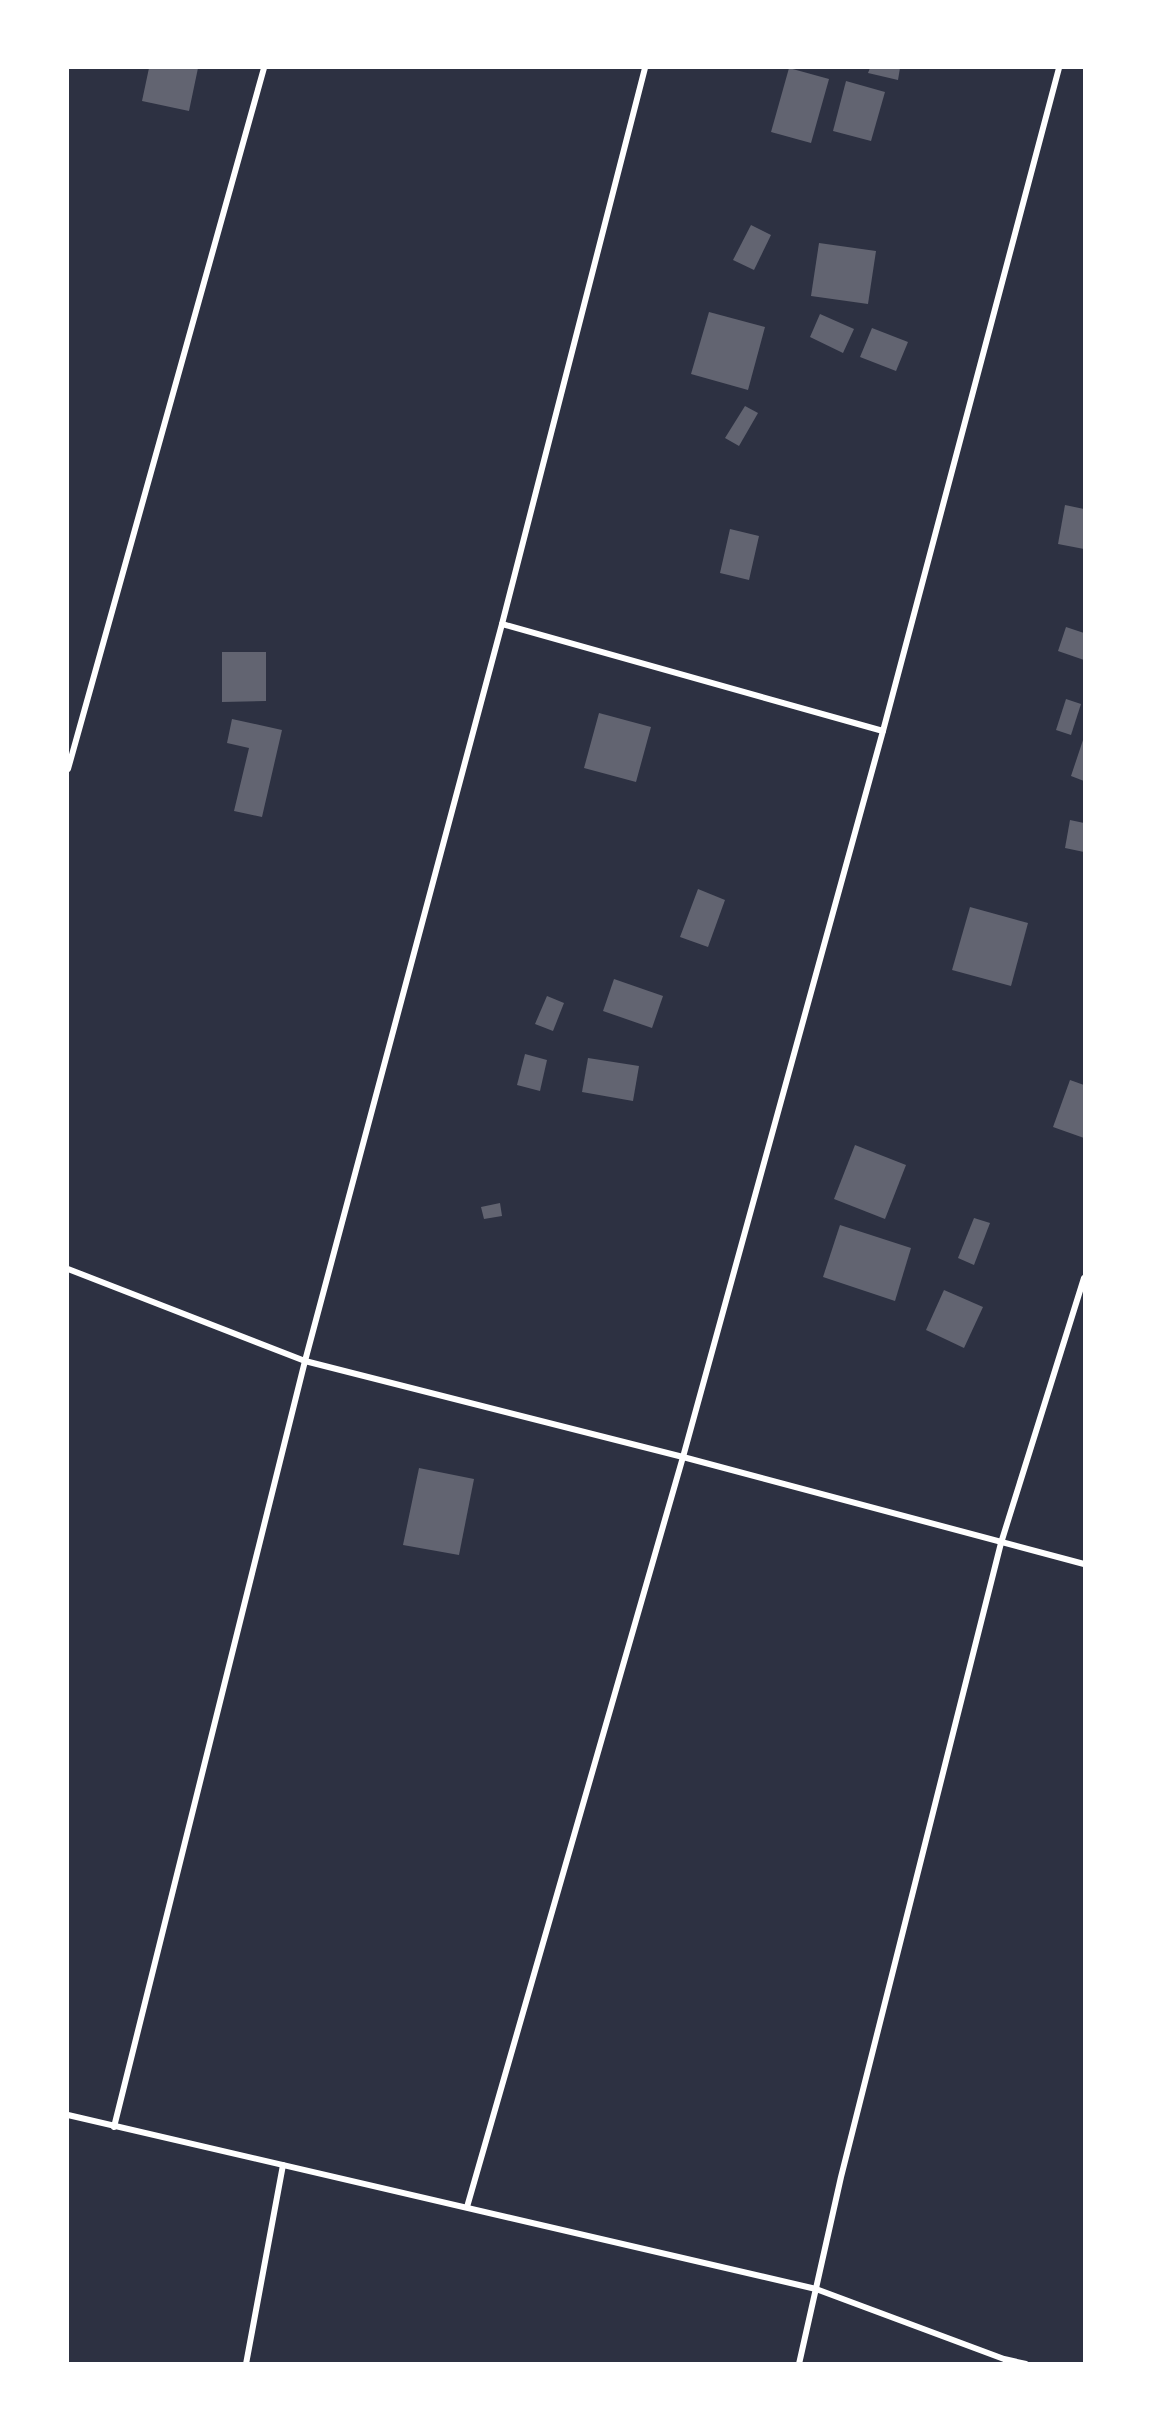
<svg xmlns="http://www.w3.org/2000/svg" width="1152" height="2431" font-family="'Roboto Condensed',sans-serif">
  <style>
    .building { fill: #626471 }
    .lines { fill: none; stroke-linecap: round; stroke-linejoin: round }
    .minor { stroke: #fff; stroke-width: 6 }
  </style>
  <rect width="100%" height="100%" fill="#2d3142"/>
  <g class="building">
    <path d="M 149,68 L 198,68 L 189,111 L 142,101 Z"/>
    <path d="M 789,68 L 829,79 L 811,143 L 771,132 Z"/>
    <path d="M 870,68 L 900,68 L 898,80 L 868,73 Z"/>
    <path d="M 846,81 L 885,92 L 871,141 L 833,131 Z"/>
    <path d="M 751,225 L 771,235 L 754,270 L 733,260 Z"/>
    <path d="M 819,243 L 876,251 L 868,304 L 811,296 Z"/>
    <path d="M 709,312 L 765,327 L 748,390 L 691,374 Z"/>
    <path d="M 820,314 L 854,329 L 843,353 L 810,337 Z"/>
    <path d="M 872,328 L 908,342 L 896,371 L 860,357 Z"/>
    <path d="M 745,406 L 758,413 L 739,446 L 725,438 Z"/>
    <path d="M 1065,505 L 1084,509 L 1084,549 L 1058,544 Z"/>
    <path d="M 730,529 L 759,536 L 749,580 L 720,573 Z"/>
    <path d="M 1066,627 L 1084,633 L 1084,660 L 1058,651 Z"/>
    <path d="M 222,652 L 266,652 L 266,701 L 222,702 Z"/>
    <path d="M 1066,699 L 1081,704 L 1071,735 L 1056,730 Z"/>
    <path d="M 599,713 L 651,727 L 636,782 L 584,768 Z"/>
    <path d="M 232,719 L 282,730 L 262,817 L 234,811 L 249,748 L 227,743 Z"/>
    <path d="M 1084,737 L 1084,781 L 1071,776 Z"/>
    <path d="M 1070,820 L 1084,823 L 1084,852 L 1065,848 Z"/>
    <path d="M 698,889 L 725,900 L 708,947 L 680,937 Z"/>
    <path d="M 970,907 L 1028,923 L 1011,986 L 952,970 Z"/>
    <path d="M 614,979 L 663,996 L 652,1028 L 603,1011 Z"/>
    <path d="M 547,996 L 564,1003 L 553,1031 L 535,1024 Z"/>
    <path d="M 525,1054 L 547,1060 L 540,1091 L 517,1085 Z"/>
    <path d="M 588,1058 L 639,1066 L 633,1101 L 582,1092 Z"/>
    <path d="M 1070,1080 L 1084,1085 L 1084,1138 L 1053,1127 Z"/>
    <path d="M 855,1145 L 906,1165 L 885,1219 L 834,1199 Z"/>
    <path d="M 500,1203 L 502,1216 L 484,1219 L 481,1207 Z"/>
    <path d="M 974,1218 L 990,1223 L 974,1265 L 958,1258 Z"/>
    <path d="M 840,1225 L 911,1248 L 895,1301 L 823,1277 Z"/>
    <path d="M 944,1290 L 983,1307 L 964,1348 L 926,1330 Z"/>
    <path d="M 419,1468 L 474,1479 L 459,1555 L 403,1545 Z"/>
  </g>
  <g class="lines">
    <g class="minor">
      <path d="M 502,624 L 645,68"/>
      <path d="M 68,769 L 264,68"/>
      <path d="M 68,1269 L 305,1361 L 683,1457 L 1084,1564"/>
      <path d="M 68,2115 L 816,2289 L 1004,2359 L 1026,2364"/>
      <path d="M 114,2127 L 305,1361 L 502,624 L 883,731"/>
      <path d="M 467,2207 L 683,1457 L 883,731 L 1059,68"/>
      <path d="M 246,2364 L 283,2165"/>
      <path d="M 799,2364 L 841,2177 L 1001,1543 L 1084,1278"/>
    </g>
  </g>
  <rect width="1152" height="2431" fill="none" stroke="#ffffff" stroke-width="138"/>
</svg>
